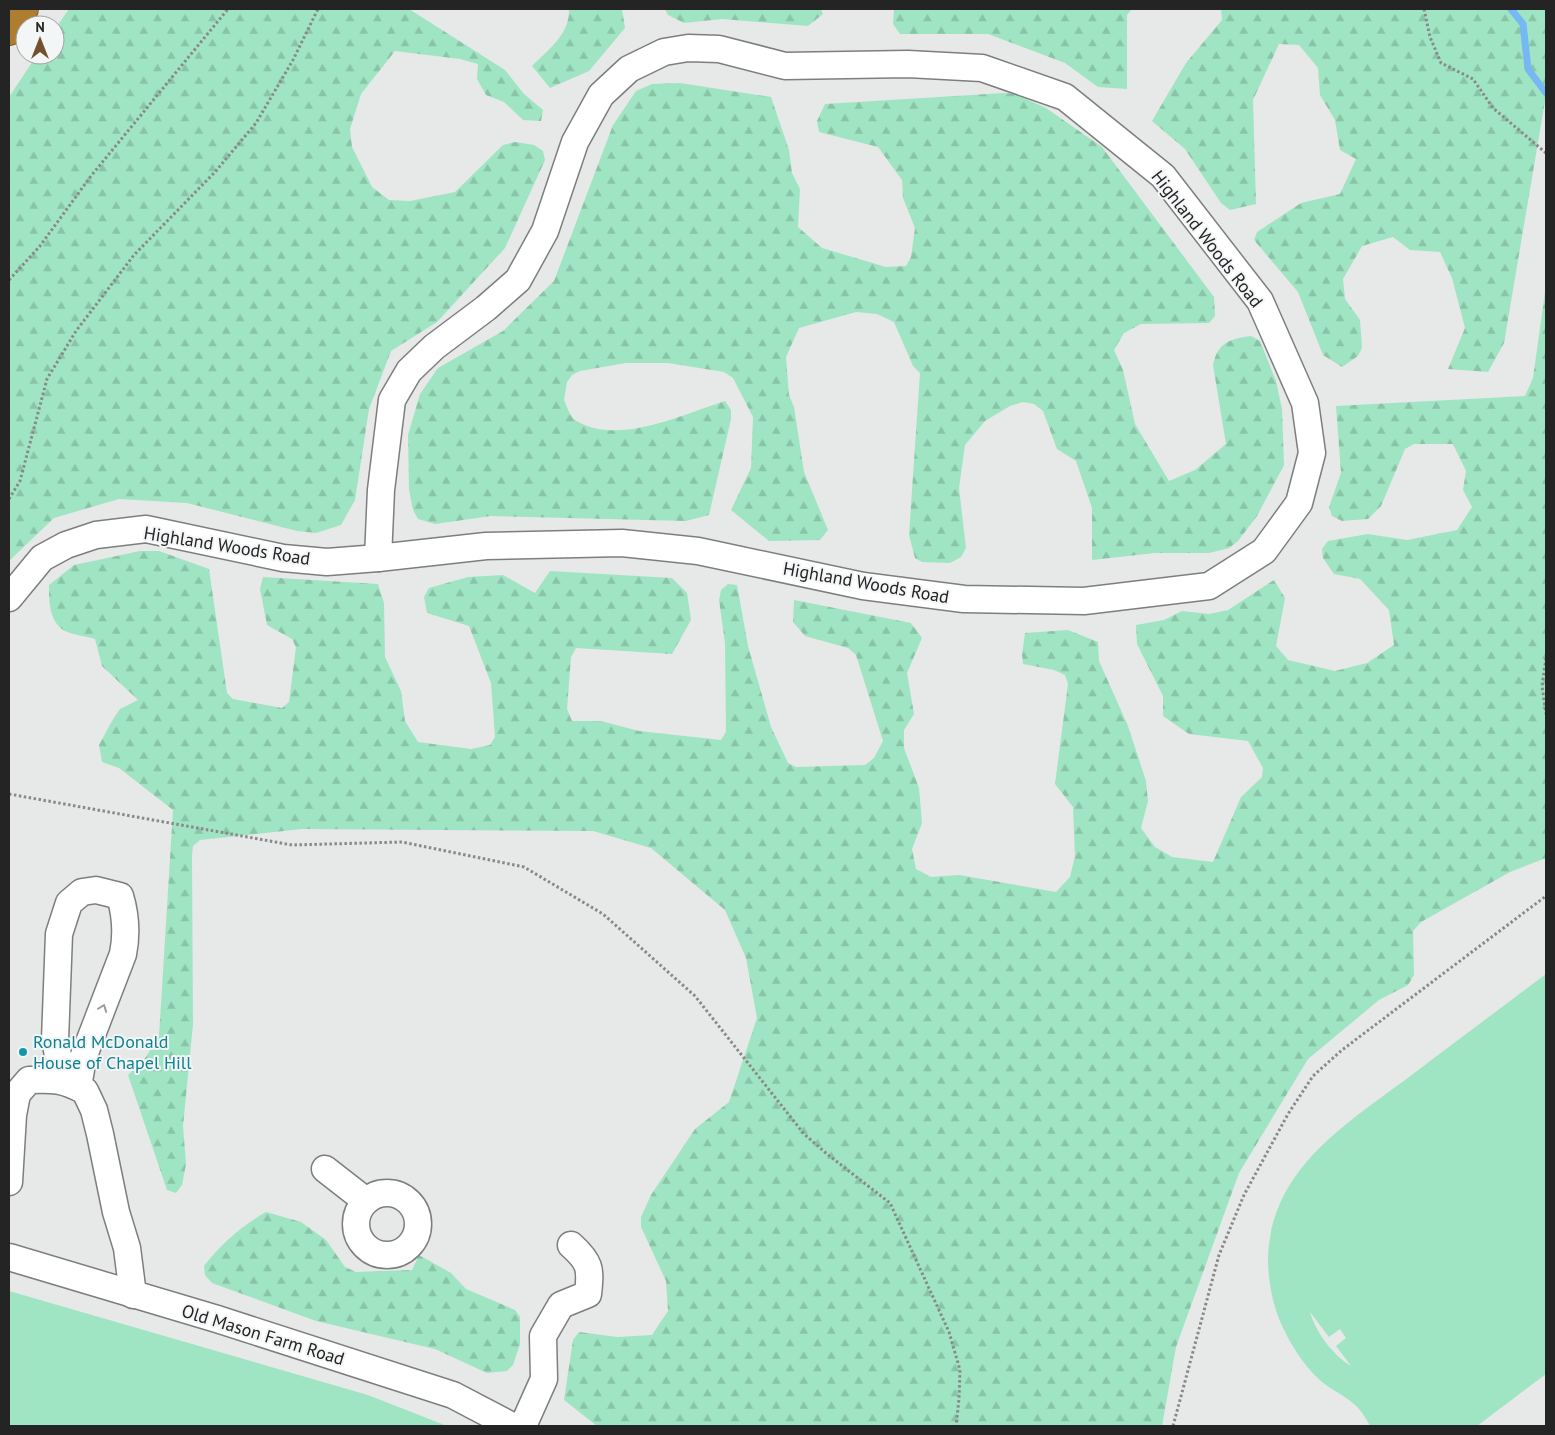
<svg xmlns="http://www.w3.org/2000/svg" width="1555" height="1435" font-family="'PT Sans',sans-serif">
  <style>
    .forest { fill: url(#forest-firs) }
    .garden { fill: #9fe5c3; fill-rule: evenodd }
    .lines { fill: none; stroke-linecap: round; stroke-linejoin: round }
    .stream { stroke: #76b8f4; stroke-width: 7 }
    .minor-casing { stroke: #7e7e7f; stroke-width: 29 }
    .highway-casing { stroke: #7e5e2c; stroke-width: 30 }
    .path { stroke: #898989; stroke-width: 3; stroke-dasharray: 2.5 2.5; stroke-linecap: butt }
    .minor { stroke: #fff; stroke-width: 26 }
    .highway { stroke: #ae7d30; stroke-width: 28 }
    .oneway { stroke: #9c9c9c }
    .culture-dot { fill: #0f9aa8; stroke: #f4f5f6; stroke-width: 2 }
    .labels { text-anchor: middle; stroke-width: 4; stroke-linejoin: round; paint-order: stroke }
    .street-label { font-size: 18px; fill: #242424; stroke: #f4f5f6 }
    .culture-label { font-size: 18px; fill: #0d838f; stroke: #f4f5f6; text-anchor: start }
  </style>
  <defs>
    <pattern id="forest-firs" width="22" height="20" patternUnits="userSpaceOnUse" patternTransform="scale(1.25)"><rect width="22" height="20" fill="#9fe5c3"/><path d="M5 1l3.5 6h-7zM16 11l3.5 6h-7z" fill="#89c4a7"/></pattern>
  </defs>
  <rect width="100%" height="100%" fill="#e7e8e8"/>
  <g class="forest">
    <path d="M 69,9 L 409,9 L 505,70 L 524,94 L 543,110 L 541,121 L 523,120 L 504,102 L 486,95 L 477,79 L 478,64 L 460,59 L 395,51 L 361,94 L 350,129 L 352,147 L 372,187 L 389,200 L 410,201 L 455,192 L 503,145 L 515,142 L 534,145 L 543,151 L 545,160 L 505,248 L 437,322 L 391,351 L 369,409 L 355,500 L 341,525 L 316,533 L 297,531 L 187,503 L 119,499 L 54,518 L 9,561 L 9,97 L 37,55 L 55,55 L 55,29 Z"/>
    <path d="M 569,9 L 622,9 L 625,28 L 589,71 L 550,88 L 532,66 C 549,49 570,34 569,9 Z"/>
    <path d="M 665,9 L 821,9 L 823,14 L 808,26 L 722,19 L 684,23 L 668,15 Z"/>
    <path d="M 894,9 L 1132,9 L 1127,15 L 1127,89 L 1098,87 L 1065,63 L 988,34 L 900,34 L 893,24 Z"/>
    <path d="M 1221,9 L 1546,9 L 1546,95 L 1504,343 L 1488,372 L 1448,369 L 1465,328 L 1452,278 L 1440,252 L 1410,250 L 1393,237 L 1362,246 L 1343,279 L 1345,299 L 1360,320 L 1362,348 L 1358,356 L 1342,367 L 1323,355 L 1298,292 L 1254,240 L 1257,232 L 1301,203 L 1340,194 L 1356,159 L 1340,150 L 1335,120 L 1320,95 L 1318,68 L 1299,45 L 1279,44 L 1253,100 L 1256,204 L 1230,210 L 1221,203 L 1185,149 L 1152,121 L 1186,63 L 1222,20 Z"/>
    <path d="M 680,83 L 771,97 L 789,150 L 792,173 L 800,189 L 798,227 L 822,248 L 886,267 L 906,266 L 911,257 L 915,228 L 903,198 L 902,180 L 878,147 L 819,132 L 817,121 L 825,104 L 1004,93 L 1015,94 L 1046,108 L 1102,147 L 1214,297 L 1215,316 L 1209,323 L 1141,324 L 1124,333 L 1114,350 L 1123,370 L 1135,424 L 1169,481 L 1195,470 L 1226,444 L 1213,365 C 1218,342 1230,339 1251,336 L 1260,341 L 1276,381 L 1282,409 L 1284,465 L 1257,516 L 1238,541 L 1229,548 L 1209,553 L 1155,553 L 1092,560 L 1092,508 L 1076,461 L 1057,449 L 1043,411 L 1034,404 L 1023,402 L 1010,406 L 985,421 L 965,445 L 959,488 L 966,548 L 961,557 L 950,563 L 922,562 L 915,558 L 909,535 L 920,373 L 913,366 L 894,322 L 877,314 L 856,312 L 799,328 L 786,357 L 789,395 L 794,407 L 804,472 L 828,530 L 820,540 L 769,541 L 731,510 L 751,468 L 753,417 L 733,378 L 724,372 L 668,363 L 626,363 L 580,371 L 572,375 L 567,382 L 564,400 C 567,406 570,417 575,420 C 617,447 683,414 725,401 L 731,410 L 731,419 L 709,515 L 686,521 L 491,516 L 435,524 L 418,519 L 413,510 L 409,490 L 408,435 L 420,394 L 438,368 L 503,331 L 554,281 L 613,125 L 636,91 L 652,84 Z"/>
    <path d="M 1546,285 L 1546,858 L 1510,872 L 1421,922 L 1413,931 L 1414,975 L 1408,985 L 1379,1000 L 1308,1059 L 1239,1173 L 1176,1347 L 1162,1426 L 597,1426 L 564,1400 L 573,1340 L 579,1332 L 617,1337 L 652,1335 L 668,1311 L 666,1281 L 641,1227 L 641,1217 L 651,1195 L 695,1129 L 729,1102 L 757,1018 L 746,958 L 725,910 L 651,848 L 593,831 L 302,829 L 200,840 L 193,846 L 192,855 L 193,1024 L 183,1126 L 186,1164 L 182,1185 L 176,1193 L 167,1190 L 128,1075 L 144,1060 L 159,1036 L 173,810 L 119,768 L 102,762 L 99,745 L 112,721 L 120,709 L 138,700 L 102,666 L 95,639 C 86,636 73,635 65,631 C 49,622 49,601 49,585 L 74,565 L 140,551 L 159,551 L 209,569 L 227,693 L 233,699 L 282,708 L 289,702 L 296,647 L 292,639 L 267,625 L 260,589 L 263,577 L 378,584 L 384,603 L 385,657 L 401,691 L 405,721 L 418,742 L 471,749 L 490,745 L 495,737 L 491,683 L 469,626 L 427,613 L 424,597 L 429,588 L 468,577 L 503,575 L 535,593 L 550,571 L 672,578 L 687,593 L 691,620 L 672,654 L 576,648 L 571,657 L 567,709 L 572,721 L 601,721 L 639,731 L 721,740 L 726,732 L 725,643 L 719,600 L 721,590 L 728,584 L 737,585 L 748,646 L 771,727 L 788,763 L 796,767 L 865,765 L 874,758 L 883,741 L 856,655 L 848,648 L 805,636 L 793,622 L 794,600 L 911,623 L 922,638 L 907,673 L 914,714 L 904,730 L 904,748 L 919,788 L 922,823 L 912,849 L 916,869 L 931,877 L 959,875 L 1056,892 L 1070,877 L 1075,856 L 1073,807 L 1055,784 L 1068,684 L 1065,675 L 1054,670 L 1023,664 L 1022,655 L 1025,633 L 1068,630 L 1098,642 L 1099,661 L 1128,726 L 1146,781 L 1148,801 L 1141,828 L 1155,847 L 1172,857 L 1213,862 L 1241,797 L 1262,777 L 1263,768 L 1248,741 L 1189,734 L 1163,716 L 1163,696 L 1137,644 L 1136,625 L 1164,620 L 1182,611 L 1209,614 L 1228,610 L 1274,580 L 1285,598 L 1276,646 L 1288,660 L 1335,671 L 1367,663 L 1394,645 L 1389,610 L 1360,579 L 1334,574 L 1323,558 L 1322,549 L 1328,541 L 1368,534 L 1407,540 L 1457,530 L 1472,507 L 1463,490 L 1466,471 L 1453,444 L 1414,444 L 1405,449 L 1381,506 L 1368,519 L 1342,521 L 1332,516 L 1329,507 L 1341,473 L 1336,406 L 1525,396 L 1533,378 Z"/>
    <path d="M 266,1212 L 301,1222 L 326,1240 L 345,1267 L 356,1272 L 412,1270 L 419,1255 L 451,1273 L 466,1289 L 515,1310 L 520,1317 L 520,1344 L 513,1365 L 507,1371 L 487,1373 L 435,1349 L 316,1321 L 212,1283 L 205,1275 L 204,1266 C 220,1245 243,1225 266,1212 Z"/>
  </g>
  <g class="garden">
    <path d="M 1546,974 L 1546,1374 L 1477,1426 L 1370,1426 C 1367,1420 1361,1410 1355,1405 C 1346,1396 1331,1390 1321,1381 C 1302,1364 1289,1342 1279,1319 C 1272,1301 1268,1279 1268,1259 C 1270,1168 1348,1123 1413,1074 C 1458,1040 1502,1007 1546,974 ZM 1310,1312 L 1329,1337 L 1340,1329 L 1346,1338 L 1336,1346 L 1351,1366 C 1333,1355 1316,1333 1310,1312 Z"/>
    <path d="M 9,1291 L 368,1395 L 447,1426 L 9,1426 Z"/>
  </g>
  <g class="lines">
    <path class="stream" d="M 1511,9 L 1523,24 L 1528,69 L 1546,93"/>
    <g class="minor-casing">
      <g id="minor">
        <path d="M 688,48 L 719,49 L 785,66 L 908,64 L 982,68 L 1065,97 L 1163,176 L 1260,301 L 1305,403 L 1312,453 L 1299,503 L 1264,551 L 1209,586 L 1084,601 L 964,599 L 863,586 L 698,551 L 622,543 L 486,546 L 378,558 L 381,490 L 392,400 L 409,371 L 434,347 L 486,308 L 518,280 L 545,231 L 575,142 L 601,95 L 629,69 L 664,52 Z"/>
        <path d="M 9,598 L 42,558 L 66,545 L 96,535 L 146,529 L 283,558 L 327,562 L 378,558"/>
        <path d="M 63,1081 L 55,1040 L 59,934 L 69,903 L 82,892 L 96,890 L 120,896 C 126,916 127,934 123,954 L 83,1058 L 78,1087"/>
        <path d="M 325,1169 L 366,1201"/>
        <path d="M 9,1182 L 13,1115 L 17,1094 L 29,1080 C 54,1079 63,1079 85,1091 L 94,1110 L 100,1134 L 116,1212 L 127,1248 L 133,1295"/>
        <circle cx="387" cy="1224" r="31"/>
        <path d="M 9,1257 L 217,1319 L 453,1395 L 512,1426"/>
        <path d="M 523,1426 L 544,1379 L 543,1336 L 561,1305 L 588,1294 C 591,1268 590,1262 571,1245"/>
      </g>
    </g>
    <g class="highway-casing">
      <path id="highway" d="M 9,31 L 24,9"/>
    </g>
    <g class="path">
      <path d="M 1424,9 L 1430,37 L 1441,63 L 1473,79 L 1493,108 L 1546,153"/>
      <path d="M 9,280 L 40,246 L 91,176 L 228,9"/>
      <path d="M 9,499 L 20,481 L 47,379 L 76,331 L 134,255 L 215,172 L 256,123 L 293,60 L 318,9"/>
      <path d="M 1546,658 L 1542,686 L 1546,714"/>
      <path d="M 9,794 L 292,845 L 402,842 L 524,867 L 603,914 L 695,996 L 804,1134 L 827,1154 L 890,1203 L 949,1332 L 960,1370 L 959,1399 L 956,1426"/>
      <path d="M 1173,1426 L 1219,1255 L 1244,1195 L 1288,1114 L 1313,1076 L 1342,1050 L 1546,896"/>
    </g>
    <use href="#minor" class="minor"/>
    <use href="#highway" class="highway"/>
  </g>
  <defs><path id="oneway-chevron" d="M-2-3.5L2.5 0L-2 3.5" fill="none" stroke-width="1.6" stroke-linecap="round" stroke-linejoin="round" transform="scale(1.25)"/></defs>
  <use class="oneway" href="#oneway-chevron" transform="translate(103 1008) rotate(-69)"/>
  <circle class="culture-dot" cx="23" cy="1052" r="5"/>
  <g class="labels">
    <g class="street-label">
      <text transform="translate(1207 239) rotate(52)" y="6">Highland Woods Road</text>
      <text transform="translate(227 546) rotate(9)" y="6">Highland Woods Road</text>
      <text transform="translate(866 583) rotate(10)" y="6">Highland Woods Road</text>
      <text transform="translate(263 1335) rotate(17)" y="6">Old Mason Farm Road</text>
    </g>
    <g class="culture-label">
      <text x="33" y="1048">Ronald McDonald<tspan x="33" dy="21">House of Chapel Hill</tspan></text>
    </g>
  </g>
  <rect width="1555" height="1435" fill="none" stroke="#242424" stroke-width="20"/>
  <g transform="translate(40 40)"><circle r="24" fill="#f4f5f6" stroke="#a1a1a2"/>
  <path d="M0-4L9 19L0 12L-9 19Z" fill="#74512a"/>
  <text y="-8" font-size="14" font-weight="bold" text-anchor="middle" fill="#242424">N</text>
  </g>
</svg>
